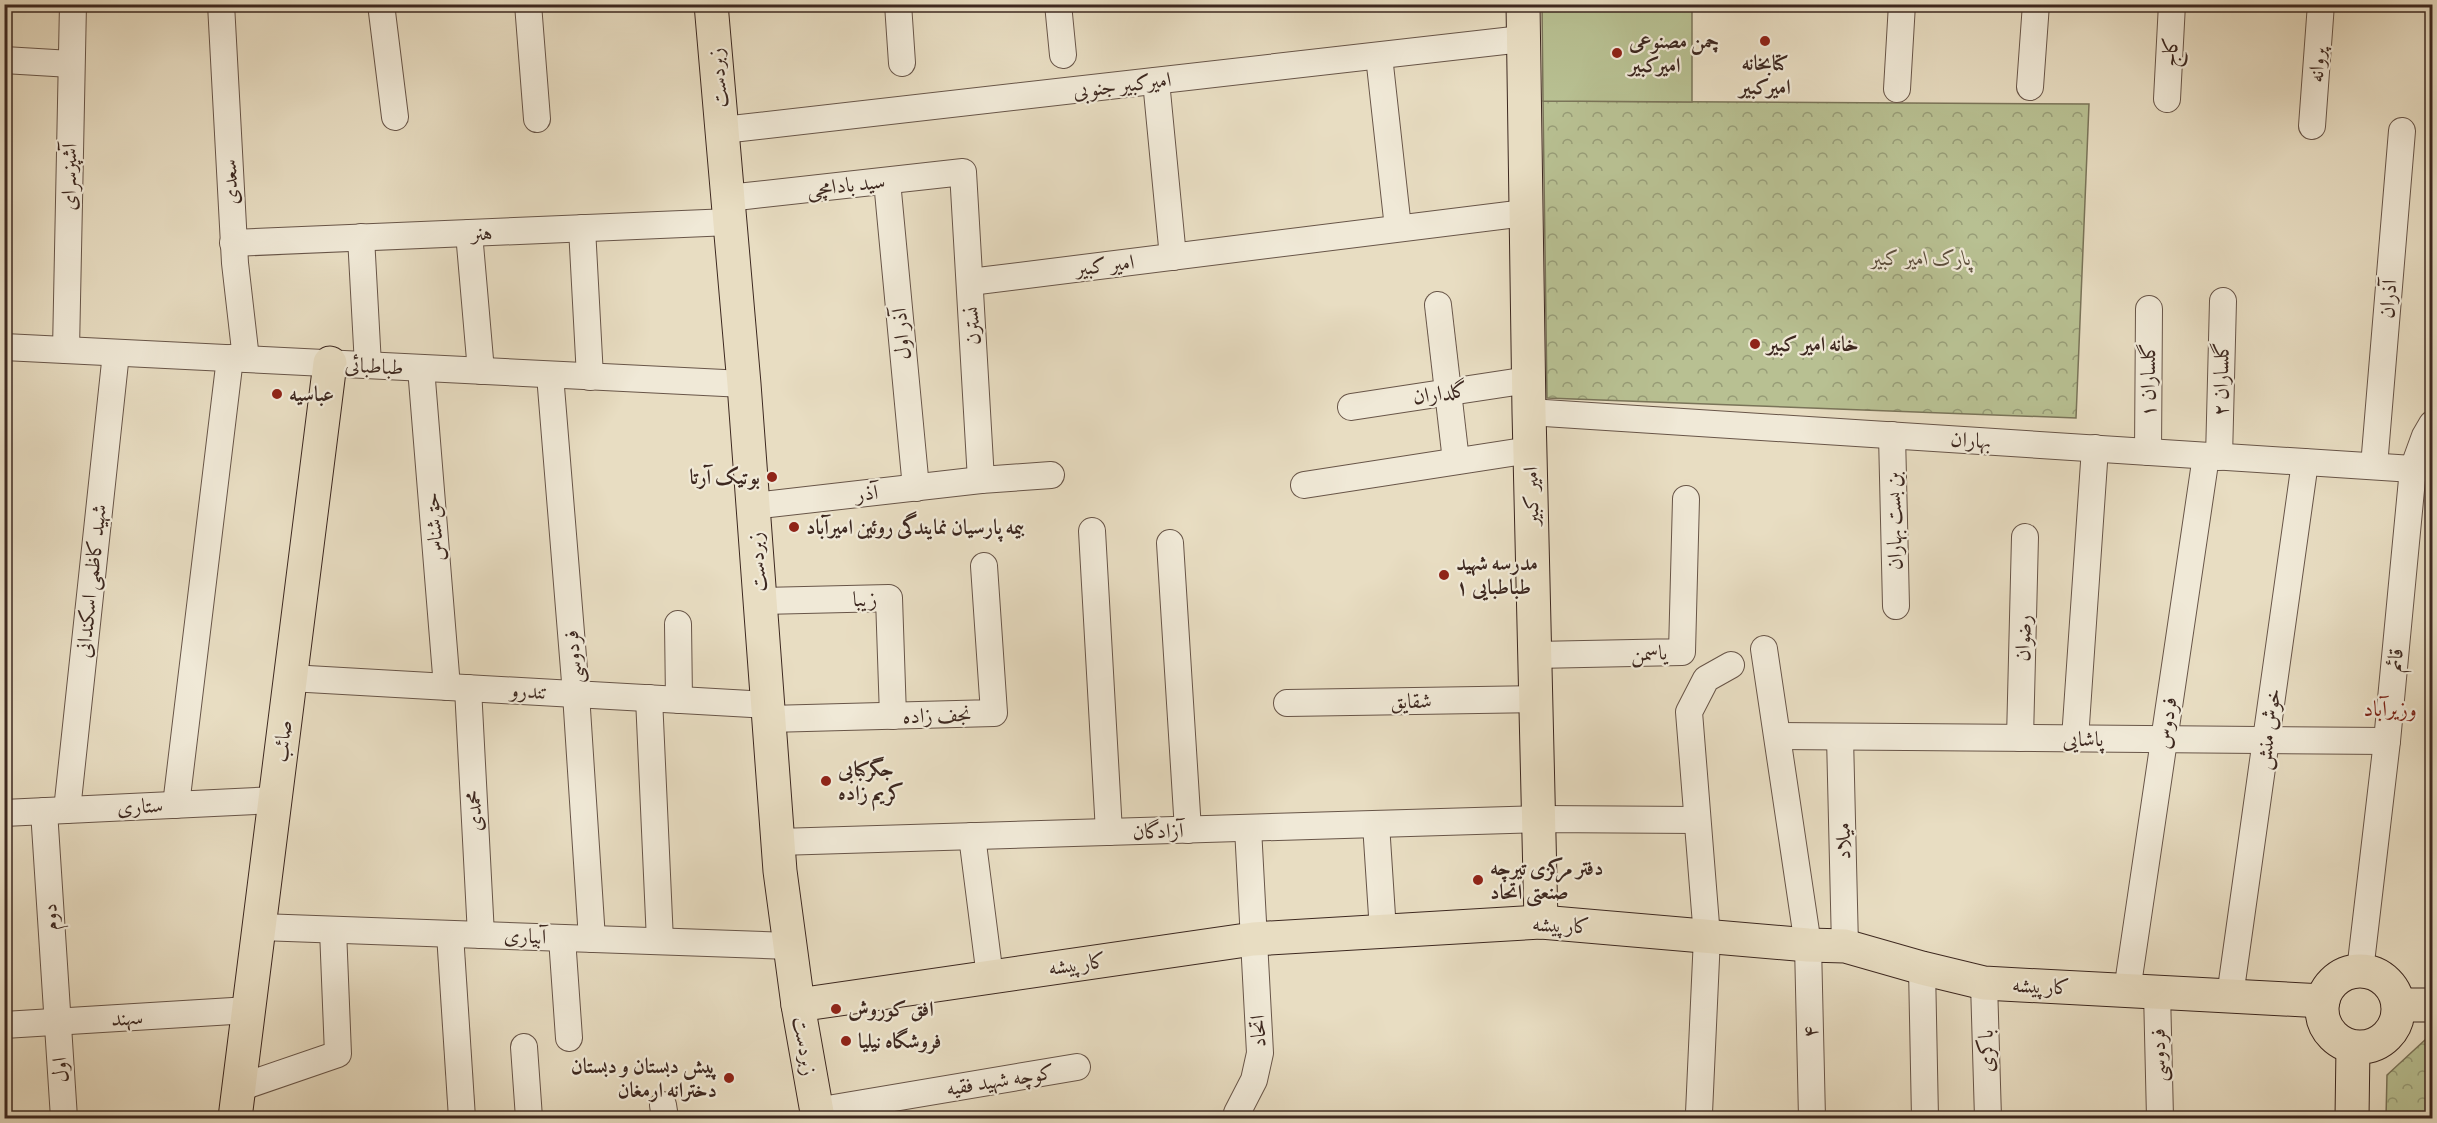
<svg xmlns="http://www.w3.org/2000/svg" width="2437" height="1123" font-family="Alegreya,Amiri,serif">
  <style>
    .forest { fill: url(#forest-crowns); stroke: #7a7459; stroke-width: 1.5 }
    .pitch { fill: #b8c092; stroke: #7a7459; stroke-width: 1.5 }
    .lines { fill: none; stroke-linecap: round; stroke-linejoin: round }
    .minor-casing { stroke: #685548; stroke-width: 28 }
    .major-casing { stroke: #3d2820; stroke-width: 35 }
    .minor { stroke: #f0e9d7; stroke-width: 26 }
    .major { stroke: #e8ddc2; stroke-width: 33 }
    .poi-dot { fill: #8f2418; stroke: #f0e9d7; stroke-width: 2 }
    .labels { text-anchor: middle; stroke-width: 4.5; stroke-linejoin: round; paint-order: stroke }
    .poi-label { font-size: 21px; font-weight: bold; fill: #3d2820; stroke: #f0e9d7; text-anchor: start }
    .street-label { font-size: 21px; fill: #3d2820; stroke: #f0e9d7 }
    .park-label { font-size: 21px; font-style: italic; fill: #5c4e3c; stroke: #f0e9d7 }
    .neighbourhood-label { font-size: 22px; fill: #7a1f14; stroke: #f0e9d7 }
  </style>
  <defs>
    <pattern id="forest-crowns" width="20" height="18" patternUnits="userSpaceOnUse" patternTransform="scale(1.5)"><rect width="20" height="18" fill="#b8c092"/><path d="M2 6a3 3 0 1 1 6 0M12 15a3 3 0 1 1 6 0" fill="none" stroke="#979c77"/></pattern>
  </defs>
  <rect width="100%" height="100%" fill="#e8ddc2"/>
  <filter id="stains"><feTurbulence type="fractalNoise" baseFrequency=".00333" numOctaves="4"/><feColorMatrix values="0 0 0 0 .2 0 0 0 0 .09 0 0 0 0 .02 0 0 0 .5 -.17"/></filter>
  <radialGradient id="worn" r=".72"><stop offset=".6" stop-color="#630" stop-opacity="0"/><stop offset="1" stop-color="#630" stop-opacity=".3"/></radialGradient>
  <g class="forest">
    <path d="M 1543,101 L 2089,104 L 2076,418 L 1547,398 Z"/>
    <path d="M 2426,1039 L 2432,1040 L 2432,1118 L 2386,1118 L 2387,1075 Z"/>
  </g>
  <path class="pitch" d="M 1542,5 L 1692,5 L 1692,102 L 1543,101 Z"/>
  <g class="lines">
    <g class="minor-casing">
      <g id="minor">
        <path d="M 221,4 L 235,263 L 246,359"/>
        <path d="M 381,4 L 395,117"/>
        <path d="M 528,4 L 537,119"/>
        <path d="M 898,4 L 902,63"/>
        <path d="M 1058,4 L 1063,55"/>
        <path d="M 1379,56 L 1398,228"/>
        <path d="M 4,60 L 71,64"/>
        <path d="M 1156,81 L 1173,257"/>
        <path d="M 2030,87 L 2036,4"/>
        <path d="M 1897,89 L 1902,4"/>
        <path d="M 2167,99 L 2172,4"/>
        <path d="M 2312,126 L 2321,4"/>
        <path d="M 723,130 L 1522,39"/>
        <path d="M 887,181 L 916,488"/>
        <path d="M 728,198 L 963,172 L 981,480"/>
        <path d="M 582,228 L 590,377"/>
        <path d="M 469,233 L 481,371"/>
        <path d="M 361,237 L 368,365"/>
        <path d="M 233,243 L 730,222"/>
        <path d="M 970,282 L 1525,213"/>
        <path d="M 1438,305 L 1456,461"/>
        <path d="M 4,347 L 744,384"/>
        <path d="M 66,350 L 73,4"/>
        <path d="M 421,368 L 447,687"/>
        <path d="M 550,375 L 576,694 L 592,939"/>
        <path d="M 1351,407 L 1528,380"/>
        <path d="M 1529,412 L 2413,469"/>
        <path d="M 1892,435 L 1896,606"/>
        <path d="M 2148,452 L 2149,309"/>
        <path d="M 2219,457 L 2223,301"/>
        <path d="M 2374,466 L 2402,131"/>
        <path d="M 1304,485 L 1530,450"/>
        <path d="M 753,506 L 981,480 L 1051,475"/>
        <path d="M 1092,531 L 1109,832"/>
        <path d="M 1170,543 L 1188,830"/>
        <path d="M 760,601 L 889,598 L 893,716"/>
        <path d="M 678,624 L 679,700"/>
        <path d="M 1764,649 L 1808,945 L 1812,1118"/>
        <path d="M 1535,655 L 1682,652 L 1686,499"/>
        <path d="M 290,678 L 768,705"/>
        <path d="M 468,688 L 481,935"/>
        <path d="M 649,698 L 660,941"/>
        <path d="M 1287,703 L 1536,699"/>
        <path d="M 769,719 L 994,713 L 984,566"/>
        <path d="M 1778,736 L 2387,741"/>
        <path d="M 1840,737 L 1845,946"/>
        <path d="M 2020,738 L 2025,537"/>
        <path d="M 2075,739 L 2095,448"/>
        <path d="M 176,805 L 230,358"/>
        <path d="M 67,810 L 116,353"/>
        <path d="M 44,811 L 64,1118"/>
        <path d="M 4,813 L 275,800"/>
        <path d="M 1376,824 L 1383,931"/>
        <path d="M 972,836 L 990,977"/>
        <path d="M 778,842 L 1539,819 L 1696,820"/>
        <path d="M 260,927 L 790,946"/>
        <path d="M 450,934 L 462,1118"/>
        <path d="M 562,938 L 569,1038"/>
        <path d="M 1922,968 L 1925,1118"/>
        <path d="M 2360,971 L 2387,741 L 2413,469 L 2425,436 L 2432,424"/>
        <path d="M 1984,983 L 1988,1118"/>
        <path d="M 2127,991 L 2206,456"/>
        <path d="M 2157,992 L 2160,1118"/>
        <path d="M 2230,996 L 2305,462"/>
        <path d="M 4,1025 L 249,1010"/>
        <path d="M 524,1047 L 529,1118"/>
        <path d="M 239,1088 L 338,1054 L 333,930"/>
        <path d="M 663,1105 L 665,1118"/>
        <path d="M 816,1111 L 1077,1067"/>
        <path d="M 1699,1113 L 1707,937 L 1689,712 L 1706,679 L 1731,665"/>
        <path d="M 1237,1118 L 1237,1113 L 1254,1080 L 1260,1053 L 1248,828"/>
      </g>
    </g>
    <g class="major-casing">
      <g id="major">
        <path d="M 711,4 L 744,384 L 780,871 L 798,1005 L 818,1118"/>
        <path d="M 1523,4 L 1529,412 L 1541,922"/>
        <circle cx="2360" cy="1009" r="38"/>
        <path d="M 798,1005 L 1253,939 L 1541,922 L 1808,945 L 1845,946 L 1922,968 L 1984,983 L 2323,1001"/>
        <path d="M 2398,1005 L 2432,1005"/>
        <path d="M 235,1118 L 330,363"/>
        <path d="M 2352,1118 L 2353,1047"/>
      </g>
    </g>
    <use href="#minor" class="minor"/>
    <use href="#major" class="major"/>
  </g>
  <g class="poi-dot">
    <circle cx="1765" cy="41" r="6"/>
    <circle cx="1617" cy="53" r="6"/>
    <circle cx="1755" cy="344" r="6"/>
    <circle cx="277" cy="394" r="6"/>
    <circle cx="772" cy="477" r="6"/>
    <circle cx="794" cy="527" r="6"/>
    <circle cx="1444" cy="575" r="6"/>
    <circle cx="826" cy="781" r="6"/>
    <circle cx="1478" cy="880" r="6"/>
    <circle cx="836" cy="1009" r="6"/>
    <circle cx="846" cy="1041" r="6"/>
    <circle cx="729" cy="1078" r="6"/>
  </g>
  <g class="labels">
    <g class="poi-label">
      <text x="1629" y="48">چمن مصنوعی<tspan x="1629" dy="24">امیرکبیر</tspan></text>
      <text x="1765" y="70" text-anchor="middle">کتابخانه<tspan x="1765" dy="24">امیرکبیر</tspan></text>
      <text x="1767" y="351">خانه امیر کبیر</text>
      <text x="289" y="401">عباسیه</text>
      <text x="760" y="484" text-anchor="end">بوتیک آرتا</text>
      <text x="806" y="534">بیمه پارسیان نمایندگی روئین امیرآباد</text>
      <text x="1456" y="570">مدرسه شهید<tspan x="1456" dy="24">طباطبایی ۱</tspan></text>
      <text x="838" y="776">جگرکبابی<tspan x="838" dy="24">کریم زاده</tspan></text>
      <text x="1490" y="875">دفتر مرکزی تیرچه<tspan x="1490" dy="24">صنعتی اتحاد</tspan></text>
      <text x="848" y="1016">افق کوروش</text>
      <text x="858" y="1048">فروشگاه نیلیا</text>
      <text x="717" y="1073" text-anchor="end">پیش دبستان و دبستان<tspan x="717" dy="24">دخترانه ارمغان</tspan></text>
    </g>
    <g class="street-label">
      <text transform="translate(2170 52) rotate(-87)" y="7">کاج</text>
      <text transform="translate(2317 65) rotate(-86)" y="7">پروانه</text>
      <text transform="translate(718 78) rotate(-95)" y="7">زبردست</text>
      <text transform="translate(1122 85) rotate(-7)" y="7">امیرکبیر جنوبی</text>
      <text transform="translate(69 177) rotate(-89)" y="7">آشپزسرای</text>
      <text transform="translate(230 182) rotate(-93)" y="7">سعدی</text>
      <text transform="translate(846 185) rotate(-6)" y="7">سید بادامچی</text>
      <text transform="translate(482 233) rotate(-2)" y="7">هنر</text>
      <text transform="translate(1105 265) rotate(-7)" y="7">امیر کبیر</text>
      <text transform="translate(2388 299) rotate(-85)" y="7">آذران</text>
      <text transform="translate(972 326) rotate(-93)" y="7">نسترن</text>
      <text transform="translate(901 334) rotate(-95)" y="7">آذر اول</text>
      <text transform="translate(374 366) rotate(3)" y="7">طباطبائی</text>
      <text transform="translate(2221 379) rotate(-89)" y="7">گلساران ۲</text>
      <text transform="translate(2148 380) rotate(-90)" y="7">گلساران ۱</text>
      <text transform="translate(1440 393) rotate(-8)" y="7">گلداران</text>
      <text transform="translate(1971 440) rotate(4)" y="7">بهاران</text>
      <text transform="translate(867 493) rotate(-6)" y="7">آذر</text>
      <text transform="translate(1531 496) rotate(-91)" y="7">امیر کبیر</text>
      <text transform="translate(1894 521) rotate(-91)" y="7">بن بست بهاران</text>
      <text transform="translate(434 527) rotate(-95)" y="7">حق‌شناس</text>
      <text transform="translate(757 562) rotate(-94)" y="7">زبردست</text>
      <text transform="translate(91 581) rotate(-84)" y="7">شهید کاظمی اسکندانی</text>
      <text transform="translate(865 599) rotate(-1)" y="7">زیبا</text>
      <text transform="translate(2023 638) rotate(-88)" y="7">رضوان</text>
      <text transform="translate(1649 653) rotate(-2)" y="7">یاسمن</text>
      <text transform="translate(573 657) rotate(-95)" y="7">فردوسی</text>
      <text transform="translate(2395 660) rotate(-84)" y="7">قائم</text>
      <text transform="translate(529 691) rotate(3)" y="7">تندرو</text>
      <text transform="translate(1411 701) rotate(-1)" y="7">شقایق</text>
      <text transform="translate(937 715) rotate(-2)" y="7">نجف زاده</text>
      <text transform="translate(2166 723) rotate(-82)" y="7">فردوس</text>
      <text transform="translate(2268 729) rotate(-82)" y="7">خوش منش</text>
      <text x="2083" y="746">پاشایی</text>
      <text transform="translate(282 741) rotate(-83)" y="7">صائب</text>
      <text transform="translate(140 806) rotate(-3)" y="7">ستاری</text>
      <text transform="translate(474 811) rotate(-93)" y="7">محمدی</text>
      <text transform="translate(1158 831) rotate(-2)" y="7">آزادگان</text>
      <text transform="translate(1843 841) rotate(-91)" y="7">میلاد</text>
      <text transform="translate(50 917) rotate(-93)" y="7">دوم</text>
      <text transform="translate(1561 925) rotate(3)" y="7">کارپیشه</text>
      <text transform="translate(525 936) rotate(2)" y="7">آبیاری</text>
      <text transform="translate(1077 964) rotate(-8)" y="7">کارپیشه</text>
      <text transform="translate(2041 986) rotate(3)" y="7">کارپیشه</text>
      <text transform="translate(127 1018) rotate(-4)" y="7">سهند</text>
      <text transform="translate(1258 1031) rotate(-92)" y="7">اتحاد</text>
      <text transform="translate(1810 1032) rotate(-91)" y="7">۴</text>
      <text transform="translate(805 1046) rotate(80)" y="7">زبردست</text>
      <text transform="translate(1986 1051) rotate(-91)" y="7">باکری</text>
      <text transform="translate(2158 1055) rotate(-91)" y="7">فردوسی</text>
      <text transform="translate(60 1070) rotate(-94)" y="7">اول</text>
      <text transform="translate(1000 1080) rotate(-9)" y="7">کوچه شهید فقیه</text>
    </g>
    <g class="park-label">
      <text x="1921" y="265">پارک امیر کبیر</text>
    </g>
    <g class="neighbourhood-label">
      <text x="2390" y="716">وزیرآباد</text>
    </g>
  </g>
  <rect width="2437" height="1123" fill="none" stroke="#e8ddc2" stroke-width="24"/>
  <rect x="6" y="6" width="2425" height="1111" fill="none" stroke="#3d2820" stroke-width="3"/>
  <rect x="12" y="12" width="2413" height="1099" fill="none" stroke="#3d2820" stroke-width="1.5"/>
  <rect width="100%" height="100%" filter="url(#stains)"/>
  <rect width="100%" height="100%" fill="url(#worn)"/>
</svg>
